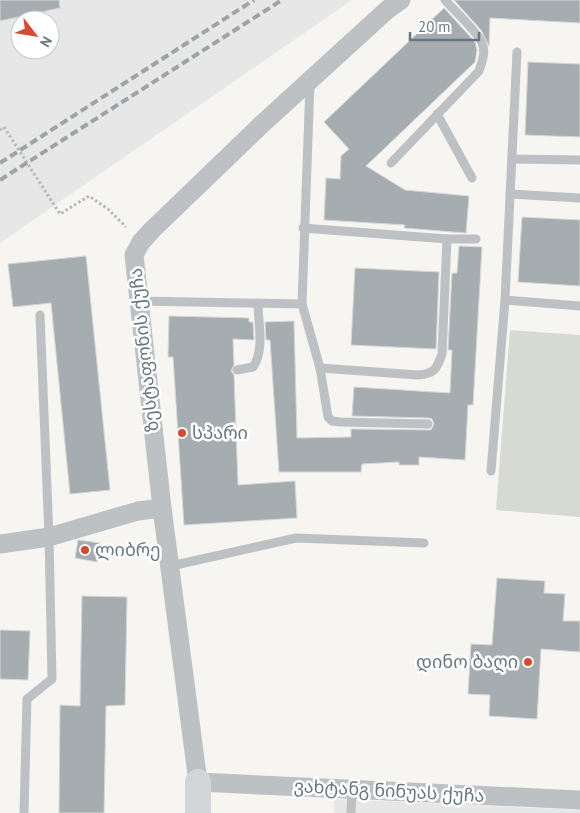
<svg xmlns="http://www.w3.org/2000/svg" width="580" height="813" font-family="'PT Sans','Noto Sans Georgian',sans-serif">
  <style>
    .built { fill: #e6e7e6; fill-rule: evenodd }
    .green { fill: #d6dad2 }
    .building { fill: #a5adb1; stroke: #d7d7d5 }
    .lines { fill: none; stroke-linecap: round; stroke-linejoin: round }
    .path { stroke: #b7babc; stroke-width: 3; stroke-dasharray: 2.5 2.5; stroke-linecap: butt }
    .lane { stroke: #bdc1c4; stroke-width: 9 }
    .street { stroke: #bdc1c4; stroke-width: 19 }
    .secondary { stroke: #d2d6d9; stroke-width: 26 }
    .rail { stroke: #9da4a8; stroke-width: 4; stroke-dasharray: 8 4; stroke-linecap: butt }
    .poi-dot { fill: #d64a32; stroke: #fff; stroke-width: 2 }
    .labels { text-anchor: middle; stroke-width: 5; stroke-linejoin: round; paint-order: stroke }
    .street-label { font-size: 18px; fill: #677881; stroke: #fff }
    .poi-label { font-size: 18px; fill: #677881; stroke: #fff; text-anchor: start }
  </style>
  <rect width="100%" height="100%" fill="#f6f5f2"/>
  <g class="built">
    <path d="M 0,0 L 352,0 L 0,243 ZM 20,20 L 50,20 L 50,50 L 20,50 Z"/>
    <path d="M 334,799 L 580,810 L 580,813 L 334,813 Z"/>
  </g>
  <path class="green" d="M 510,330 L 580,335 L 580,517 L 496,510 Z"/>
  <g class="building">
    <path d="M 0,0 L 59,0 L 60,8 L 0,21 Z"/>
    <path d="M 454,0 L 580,0 L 580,23 L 490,18 L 489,46 L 481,30 Z"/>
    <path d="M 444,8 L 475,42 L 477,50 L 475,62 L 366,166 L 405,190 L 469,196 L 466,233 L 404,228 L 405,225 L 324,220 L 326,178 L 340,179 L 341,156 L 349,149 L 324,122 Z"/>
    <path d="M 528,62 L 580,64 L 580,137 L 525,135 Z"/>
    <path d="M 522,217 L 580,220 L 580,286 L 518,282 Z"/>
    <path d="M 459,246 L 482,247 L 473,405 L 468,405 L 465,460 L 419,457 L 419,465 L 399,465 L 399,462 L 362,464 L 361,472 L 279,472 L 270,340 L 266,340 L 265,322 L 294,321 L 297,438 L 351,437 L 351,429 L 431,430 L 434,424 L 432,419 L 429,418 L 352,416 L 354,387 L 450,393 L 452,350 L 448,350 L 452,273 L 457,273 Z"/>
    <path d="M 86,256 L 110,490 L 70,494 L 51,303 L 13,307 L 8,264 Z"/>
    <path d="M 355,268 L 439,272 L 436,349 L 351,345 Z"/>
    <path d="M 169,316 L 249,318 L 249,322 L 253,322 L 254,340 L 233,339 L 234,365 L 231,371 L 234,375 L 238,485 L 295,481 L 297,518 L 184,525 L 173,357 L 168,357 Z"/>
    <path d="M 78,540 L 100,543 L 97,562 L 75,558 Z"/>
    <path d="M 497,578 L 545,581 L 544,593 L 565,594 L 563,621 L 580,621 L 580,652 L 541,649 L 537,719 L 489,716 L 490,695 L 468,694 L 471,644 L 492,645 Z"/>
    <path d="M 82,596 L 127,597 L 125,705 L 106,706 L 104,813 L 59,813 L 60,705 L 80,706 Z"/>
    <path d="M 0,630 L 30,631 L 28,680 L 0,679 Z"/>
  </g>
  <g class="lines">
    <path class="path" d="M 0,130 L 4,127 L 60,214 L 89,196 L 108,209 L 126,227"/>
    <g class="lane">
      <path d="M 437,114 L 472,178"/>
      <path d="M 512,159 L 580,160"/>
      <path d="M 391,163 L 479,71 C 482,62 486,52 482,43 C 479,34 453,9 445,0"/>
      <path d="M 510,194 L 580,198"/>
      <path d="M 303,228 L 447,239 L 476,239"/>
      <path d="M 505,300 L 580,306"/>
      <path d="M 139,301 L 302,304 L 310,83"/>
      <path d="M 302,304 L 320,368 L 328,417 L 332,421 L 340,422 L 428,424"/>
      <path d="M 320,368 L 418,375 C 434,374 437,369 442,354 L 447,239"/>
      <path d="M 237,370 L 253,367 C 265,350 258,323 258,304"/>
      <path d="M 491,471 L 505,300 L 517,52"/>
      <path d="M 171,566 L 296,538 L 424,543"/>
      <path d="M 24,813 L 27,699 L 52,679 L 49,537 L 40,315"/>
      <path d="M 351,813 L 352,789"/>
    </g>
    <g class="street">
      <path d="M 401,0 L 387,10 L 261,125 L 152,230 L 141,242 L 134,255 L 162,508 L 198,782 L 580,800"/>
      <path d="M 0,544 L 49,537 L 138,511 L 162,508"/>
    </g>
    <path class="secondary" d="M 198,782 L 198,813"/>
    <g class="rail">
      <path d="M 0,163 L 254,0"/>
      <path d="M 0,180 L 282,0"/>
    </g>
  </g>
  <g class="poi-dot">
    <circle cx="182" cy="433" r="5"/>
    <circle cx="85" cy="550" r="5"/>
    <circle cx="528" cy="662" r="5"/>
  </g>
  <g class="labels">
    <g class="street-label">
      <text transform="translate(144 350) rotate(-96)" y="6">ზესტაფონის ქუჩა</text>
      <text transform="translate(389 791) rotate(3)" y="6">ვახტანგ ნინუას ქუჩა</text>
    </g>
    <g class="poi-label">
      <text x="192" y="439">სპარი</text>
      <text x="95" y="556">ლიბრე</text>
      <text x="518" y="668" text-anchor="end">დინო ბაღი</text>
    </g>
  </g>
  <g transform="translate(35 35) rotate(121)"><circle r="24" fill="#ffffff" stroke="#c2c9cd"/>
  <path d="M0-4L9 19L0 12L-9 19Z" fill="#d64a32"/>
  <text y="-8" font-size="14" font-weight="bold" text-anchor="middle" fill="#677881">N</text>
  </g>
  <path d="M410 32v8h69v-8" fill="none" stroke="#677881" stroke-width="2.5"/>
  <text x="418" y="32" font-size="15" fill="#677881" stroke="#ffffff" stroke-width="4" paint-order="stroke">20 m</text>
</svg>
